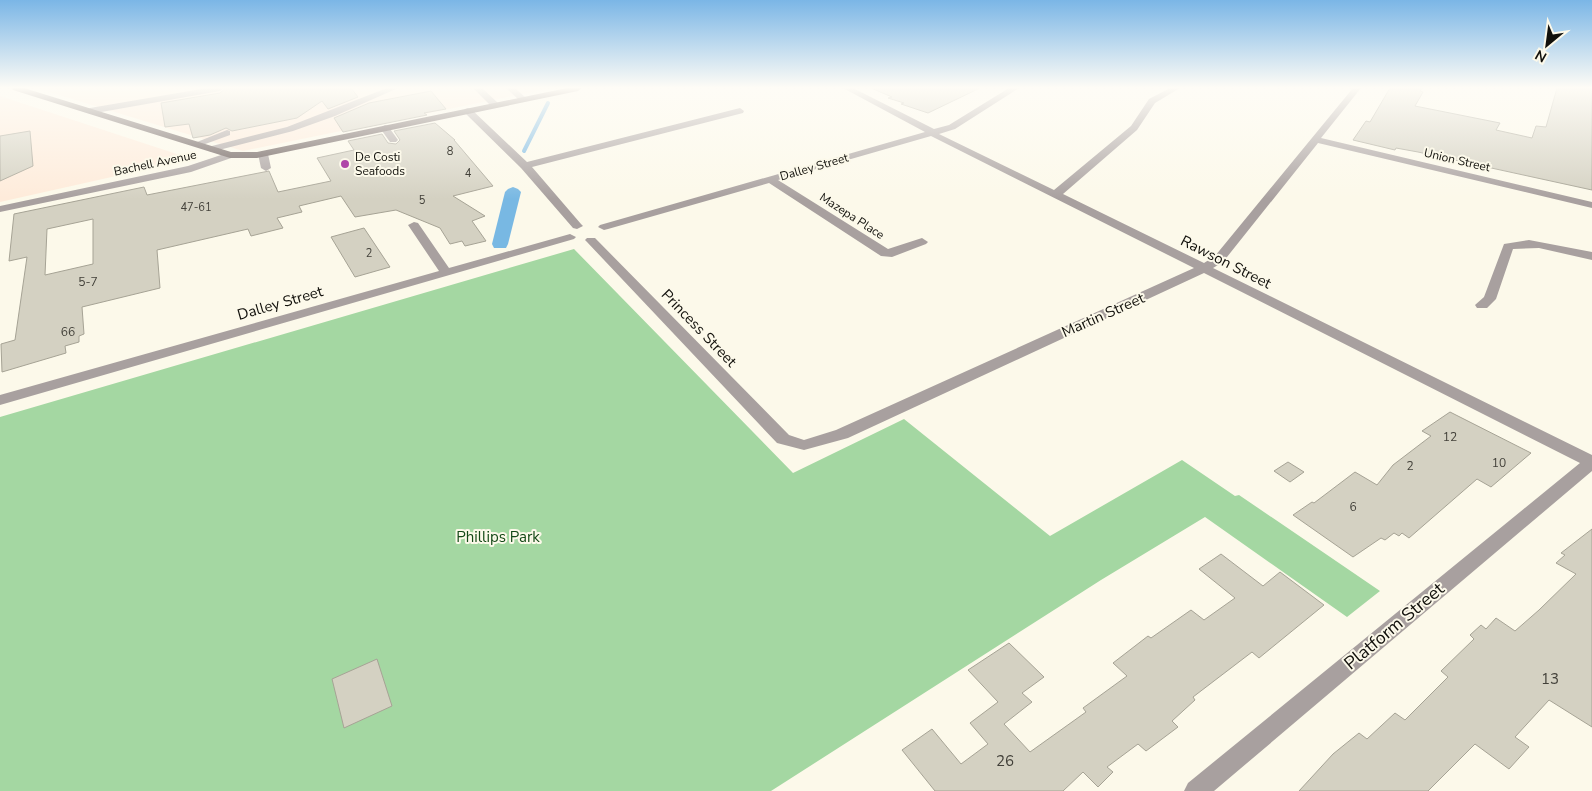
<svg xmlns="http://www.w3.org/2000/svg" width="1592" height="791" font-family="'Nunito Sans',sans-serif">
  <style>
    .industrial { fill: #feebda }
    .green { fill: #a4d7a2 }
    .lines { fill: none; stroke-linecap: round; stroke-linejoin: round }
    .stream { stroke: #78b8e3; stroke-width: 4 }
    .canal { fill: #78b8e3; fill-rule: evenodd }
    .building { fill: #d4d1c2; stroke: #a6a395; fill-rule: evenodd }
    .minor { fill: #a8a09f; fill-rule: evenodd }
    .major { fill: #655856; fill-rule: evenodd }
    .poi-dot { fill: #b046a8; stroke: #fcf9ea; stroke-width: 2 }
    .labels { text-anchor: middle; stroke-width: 4; stroke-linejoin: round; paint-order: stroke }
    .far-number-label { font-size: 11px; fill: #424039 }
    .far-poi-label { font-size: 12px; fill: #11100b; stroke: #fcf9ea; text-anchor: start }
    .far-street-label { font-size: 12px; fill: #11100b; stroke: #fcf9ea }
    .number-label { font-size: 12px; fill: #424039 }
    .street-label { font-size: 15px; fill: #11100b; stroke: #fcf9ea }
    .park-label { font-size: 15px; fill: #144917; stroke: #fcf9ea }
    .near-number-label { font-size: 15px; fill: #424039 }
    .near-street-label { font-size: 18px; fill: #11100b; stroke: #fcf9ea }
  </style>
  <rect width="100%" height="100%" fill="#fcf9ea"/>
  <g class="industrial">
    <path d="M 36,88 L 552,88 L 243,151 Z"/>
    <path d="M 0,96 L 192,159 L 0,202 Z"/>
  </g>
  <path class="green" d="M 574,249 L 793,473 L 904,419 L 1050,536 L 1182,460 L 1235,496 L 1239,495 L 1380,591 L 1347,617 L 1205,517 L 1101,580 L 771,791 L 0,791 L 0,417 Z"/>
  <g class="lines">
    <path class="stream" d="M 524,151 L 548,103"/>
    <path class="canal" d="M 513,187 L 518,189 L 521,192 L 508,244 L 506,248 L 494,248 L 492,244 L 505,192 L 508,189 Z"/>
  </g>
  <g class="building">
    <path d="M 226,88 L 351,88 L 358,97 L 328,109 L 322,101 L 297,118 L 232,131 L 226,128 L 210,135 L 193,138 L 189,124 L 165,127 L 161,103 L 220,93 Z"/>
    <path d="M 871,88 L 980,88 L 928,113 L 901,104 L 904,103 L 888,98 L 892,97 Z"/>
    <path d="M 1390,88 L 1422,88 L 1420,91 L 1423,92 L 1415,106 L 1500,123 L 1496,130 L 1532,138 L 1536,126 L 1546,127 L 1557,88 L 1592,88 L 1592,190 L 1418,152 L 1396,148 L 1395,150 L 1353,140 L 1366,121 L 1370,122 Z"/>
    <path d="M 431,91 L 446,109 L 424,113 L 427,115 L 343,132 L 334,118 L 369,103 Z"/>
    <path d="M 435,123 L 455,140 L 454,140 L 493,186 L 453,196 L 485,216 L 472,221 L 486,241 L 465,246 L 462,241 L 450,244 L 440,228 L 396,210 L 355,217 L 341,196 L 299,206 L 302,212 L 277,218 L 283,228 L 251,236 L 248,229 L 157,250 L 160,288 L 82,307 L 84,334 L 79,336 L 79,342 L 65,346 L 66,353 L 2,372 L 1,344 L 15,340 L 27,257 L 9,261 L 14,214 L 144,187 L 147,195 L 269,171 L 278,192 L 331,181 L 317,158 L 354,150 L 348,141 L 382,134 L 388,143 L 396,144 L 400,140 L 394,131 ZM 93,219 L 93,264 L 45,275 L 47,229 Z"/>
    <path d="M 30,131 L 33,166 L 0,181 L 0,136 Z"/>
    <path d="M 364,228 L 390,267 L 355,277 L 331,237 Z"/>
    <path d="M 1450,412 L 1531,453 L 1491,487 L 1477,479 L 1409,538 L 1402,533 L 1399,536 L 1394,533 L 1385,540 L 1381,538 L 1353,557 L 1293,515 L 1312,502 L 1314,503 L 1355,472 L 1377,485 L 1393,465 L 1431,436 L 1422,431 Z"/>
    <path d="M 1288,462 L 1304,472 L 1290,482 L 1274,471 Z"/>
    <path d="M 1592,529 L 1592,727 L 1549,700 L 1515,737 L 1529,747 L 1509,769 L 1475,744 L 1428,791 L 1299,791 L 1333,754 L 1359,733 L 1367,739 L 1395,713 L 1405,720 L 1448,677 L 1441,671 L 1474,639 L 1470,635 L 1481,625 L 1486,629 L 1496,618 L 1515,631 L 1539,610 L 1576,574 L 1556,563 L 1565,555 L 1561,553 Z"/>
    <path d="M 1221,554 L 1263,586 L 1280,572 L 1324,605 L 1259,658 L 1252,652 L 1193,697 L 1195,700 L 1172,721 L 1178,727 L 1146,751 L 1138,744 L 1107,767 L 1113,772 L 1098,787 L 1083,772 L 1063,791 L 935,791 L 902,750 L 932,729 L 961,764 L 988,744 L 970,723 L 998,702 L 968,670 L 1009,643 L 1044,677 L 1022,693 L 1032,702 L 1004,724 L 1030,752 L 1086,712 L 1083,708 L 1127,676 L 1113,663 L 1148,636 L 1151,638 L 1191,610 L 1204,620 L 1235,598 L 1199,569 Z"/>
    <path d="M 377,659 L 392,706 L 344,728 L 332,679 Z"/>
  </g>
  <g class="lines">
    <g class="minor">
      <path d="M 207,88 L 224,88 L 220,91 L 90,114 L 86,111 L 90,108 Z"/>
      <path d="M 387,88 L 398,88 L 335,116 L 293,131 L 211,152 L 206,149 L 208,147 L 287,127 Z"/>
      <path d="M 473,88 L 482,88 L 498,103 L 498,107 L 492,107 Z"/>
      <path d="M 506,88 L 515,88 L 527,99 L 520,101 Z"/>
      <path d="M 843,88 L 853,88 L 934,129 L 949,125 L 1009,88 L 1019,88 L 955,129 L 939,134 L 1054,190 L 1131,126 L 1149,99 L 1170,88 L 1180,88 L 1155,103 L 1137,130 L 1063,194 L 1204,263 L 1215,256 L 1353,88 L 1361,88 L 1321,138 L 1592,202 L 1592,208 L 1318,143 L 1223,262 L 1213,268 L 1592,455 L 1592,471 L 1214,791 L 1184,791 L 1188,783 L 1580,463 L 1204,273 L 848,438 L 804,450 L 777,443 L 587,242 L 585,240 L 587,238 L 595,238 L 789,435 L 804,440 L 836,430 L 1194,268 L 931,136 L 778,180 L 888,249 L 922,238 L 928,242 L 926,244 L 892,257 L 881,256 L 769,183 L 608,229 L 604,230 L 598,227 L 600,225 L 925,132 Z"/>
      <path d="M 468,108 L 471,109 L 527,162 L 740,108 L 744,111 L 743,113 L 532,167 L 581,224 L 583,226 L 577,229 L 573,228 L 521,168 L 465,113 L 465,109 Z"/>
      <path d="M 385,125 L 388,126 L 398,140 L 396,142 L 390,142 L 380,128 Z"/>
      <path d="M 227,130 L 230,131 L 230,135 L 197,147 L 192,144 Z"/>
      <path d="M 263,151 L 268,154 L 271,168 L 266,171 L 261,168 L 258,154 Z"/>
      <path d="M 230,152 L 234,153 L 234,157 L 191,172 L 0,212 L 0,206 L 188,166 Z"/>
      <path d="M 414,222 L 418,223 L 449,268 L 570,234 L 576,237 L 574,239 L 0,405 L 0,395 L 439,271 L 408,225 Z"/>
      <path d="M 1529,240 L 1592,252 L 1592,260 L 1539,248 L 1513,249 L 1496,299 L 1487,308 L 1477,308 L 1475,305 L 1484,297 L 1504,244 Z"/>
    </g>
    <path class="major" d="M 12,88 L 24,88 L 231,152 L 257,152 L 567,88 L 582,88 L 578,91 L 257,158 L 230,158 L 13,90 Z"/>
  </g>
  <linearGradient id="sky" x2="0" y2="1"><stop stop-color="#7bb6e6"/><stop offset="0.44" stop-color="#fefcf6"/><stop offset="1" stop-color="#fefcf6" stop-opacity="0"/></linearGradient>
  <rect width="1592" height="199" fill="url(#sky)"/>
  <circle class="poi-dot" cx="345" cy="164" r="5"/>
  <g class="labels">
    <g class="far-number-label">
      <text x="450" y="155">8</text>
      <text x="468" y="177">4</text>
      <text x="422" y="204">5</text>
      <text x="196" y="211">47-61</text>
      <text x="369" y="257">2</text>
    </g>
    <g class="far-poi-label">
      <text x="355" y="161">De Costi<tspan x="355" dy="14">Seafoods</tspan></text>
    </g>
    <g class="far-street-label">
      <text transform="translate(1457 160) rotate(13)" y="4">Union Street</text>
      <text transform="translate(155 163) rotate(-12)" y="4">Bachell Avenue</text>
      <text transform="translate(814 167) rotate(-16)" y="4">Dalley Street</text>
      <text transform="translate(852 216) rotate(33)" y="4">Mazepa Place</text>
    </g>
    <g class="number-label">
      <text x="88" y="286">5-7</text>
      <text x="68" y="336">66</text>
      <text x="1450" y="441">12</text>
      <text x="1499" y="467">10</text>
      <text x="1410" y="470">2</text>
      <text x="1353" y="511">6</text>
    </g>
    <g class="street-label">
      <text transform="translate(1226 262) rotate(27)" y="5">Rawson Street</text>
      <text transform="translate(280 303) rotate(-16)" y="5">Dalley Street</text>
      <text transform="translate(1103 315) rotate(-24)" y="5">Martin Street</text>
      <text transform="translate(699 328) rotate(46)" y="5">Princess Street</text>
    </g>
    <g class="park-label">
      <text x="498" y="542">Phillips Park</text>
    </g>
    <g class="near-number-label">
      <text x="1550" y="684">13</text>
      <text x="1005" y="766">26</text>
    </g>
    <g class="near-street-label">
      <text transform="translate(1394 626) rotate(-40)" y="6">Platform Street</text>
    </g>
  </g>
  <g transform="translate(1547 45) rotate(209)" stroke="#fcf9ea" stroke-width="4" paint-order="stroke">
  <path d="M0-4L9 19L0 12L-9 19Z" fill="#11100b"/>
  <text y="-8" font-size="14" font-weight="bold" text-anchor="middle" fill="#11100b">N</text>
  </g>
</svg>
